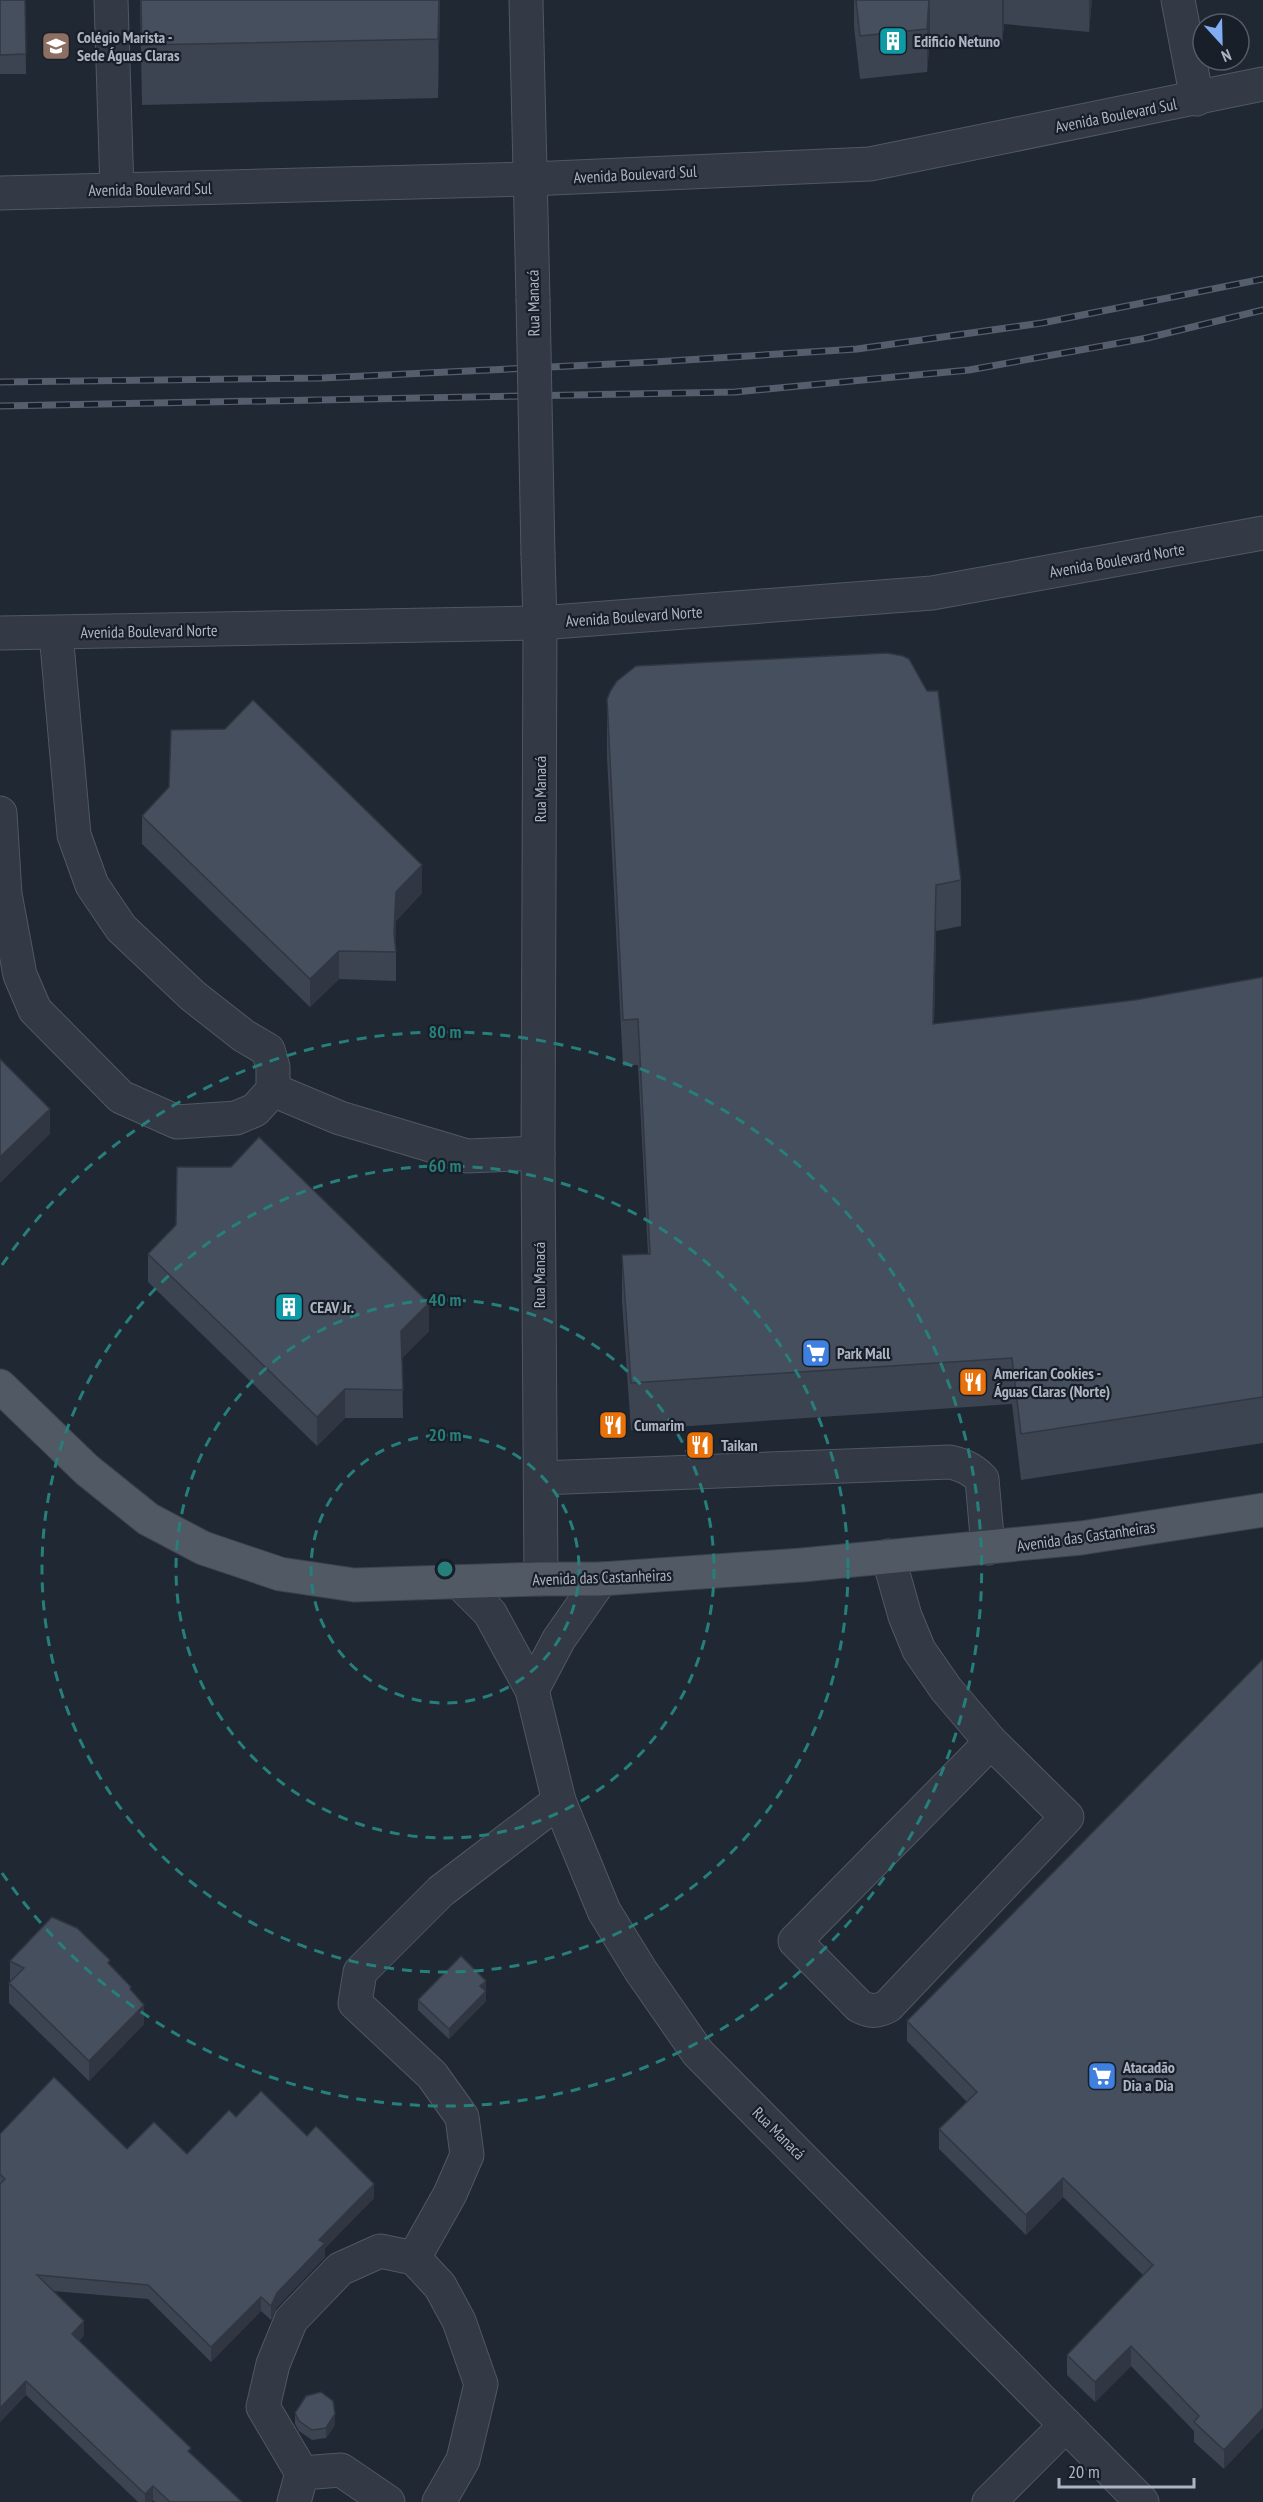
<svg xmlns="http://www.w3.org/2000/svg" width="1263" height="2502" font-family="'PT Sans Narrow',sans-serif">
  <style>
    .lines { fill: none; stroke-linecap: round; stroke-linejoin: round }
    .minor-casing { stroke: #505863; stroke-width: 35 }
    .major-casing { stroke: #3c434e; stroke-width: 35 }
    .minor { stroke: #333a45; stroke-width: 33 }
    .major { stroke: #515965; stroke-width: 33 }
    .rail-casing { stroke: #555e6c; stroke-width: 7 }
    .rail { stroke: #191f29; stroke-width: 4.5; stroke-dasharray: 14; stroke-linecap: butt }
    .minor-bridge-casing { stroke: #505863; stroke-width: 35; stroke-linecap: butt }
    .minor-bridge { stroke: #333a45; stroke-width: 33 }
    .wall { fill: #3c4451 }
    .shaded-wall { fill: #313742 }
    .building { fill: #464f5e; stroke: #313742; stroke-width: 1.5 }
    .ring { fill: none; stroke: #277f7b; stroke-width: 3; stroke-dasharray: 10 8 }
    .labels { text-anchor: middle; stroke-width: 4.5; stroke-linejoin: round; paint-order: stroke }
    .poi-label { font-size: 16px; font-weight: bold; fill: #adb5c2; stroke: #191f29; text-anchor: start }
    .street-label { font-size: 16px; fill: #adb5c2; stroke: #191f29 }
    .centre { fill: #277f7b; stroke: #191f29; stroke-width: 3 }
    .ring-label { font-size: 18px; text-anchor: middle; font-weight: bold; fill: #277f7b; stroke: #191f29; stroke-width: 4.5; stroke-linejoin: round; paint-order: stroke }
  </style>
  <rect width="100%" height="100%" fill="#202834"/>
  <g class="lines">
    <g class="minor-casing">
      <g id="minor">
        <path d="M 111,0 L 117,190"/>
        <path d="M 526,0 L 533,299"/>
        <path d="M 1178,0 L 1197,99"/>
        <path d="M 0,193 L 530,179 L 870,164 L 1263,84"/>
        <path d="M 538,555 L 540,623 L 538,1153 L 541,1579"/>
        <path d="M 0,633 L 540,623 L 932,593 L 1263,533"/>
        <path d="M 0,813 L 5,894 L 20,975 L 35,1010 L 121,1097 L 177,1122 L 236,1118 L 255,1110 L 273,1090 L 273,1067 L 268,1050 L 244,1036 L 193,996 L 121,928 L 92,885 L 74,835 L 56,633"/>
        <path d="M 273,1090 L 340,1118 L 467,1156 L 538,1153"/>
        <path d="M 541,1478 L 950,1462 C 963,1465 972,1469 982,1479 L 988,1548"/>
        <path d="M 888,1556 L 905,1616 L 919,1650 L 946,1689 L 991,1742 L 1067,1817 L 888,2006 C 877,2012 870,2012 859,2006 L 795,1941 L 991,1742"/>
        <path d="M 459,1582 L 490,1613 L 532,1690 L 559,1801 L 604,1911 L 641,1971 L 698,2053 L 1142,2502"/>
        <path d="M 532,1690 L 559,1639 L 601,1579"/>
        <path d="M 414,2258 L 450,2194 L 467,2155 L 462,2117 L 432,2075 L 355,2003 L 360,1972 L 441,1891 L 559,1801"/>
        <path d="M 302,2473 L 263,2407 L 273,2364 L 291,2320 L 340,2269 L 380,2251 L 414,2258 L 440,2286 L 459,2321 L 481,2384 L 463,2460 L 439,2502"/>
        <path d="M 294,2502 L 302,2473 L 341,2470 L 388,2502"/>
        <path d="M 989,2502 L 1066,2425"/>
      </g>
    </g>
    <g class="major-casing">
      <path id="major" d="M 0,1386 L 87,1470 L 148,1519 L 203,1548 L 280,1574 L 354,1585 L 541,1579 L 601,1579 L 802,1565 L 1081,1538 L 1263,1510"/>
    </g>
    <use href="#minor" class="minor"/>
    <use href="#major" class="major"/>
    <g class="rail-casing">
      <g id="rail">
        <path d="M 0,382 L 322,378 L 654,362 L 857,349 L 1042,323 L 1263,279"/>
        <path d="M 0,406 L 735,392 L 969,370 L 1147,338 L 1263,310"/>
      </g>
    </g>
    <use href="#rail" class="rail"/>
    <g class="minor-bridge-casing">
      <path id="minor-bridge" d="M 533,299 L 538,555"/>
    </g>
    <use href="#minor-bridge" class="minor-bridge"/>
  </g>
  <g class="wall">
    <path d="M 0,0 L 25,0 L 26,74 L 0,74 Z"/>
    <path d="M 140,0 L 440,0 L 438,98 L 142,105 Z"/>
    <path d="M 854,0 L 1092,0 L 1089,32 L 1004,24 L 1002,44 L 930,38 L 927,72 L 860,79 L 854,27 Z"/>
    <path d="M 607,711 L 961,880 L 961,926 L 936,931 L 934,1024 L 1135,1000 L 1263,977 L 1263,1443 L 1021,1480 L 1012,1404 L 631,1430 L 622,1301 L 622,1255 L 648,1254 L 638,1065 L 623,1066 L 607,757 Z"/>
    <path d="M 142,816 L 422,893 L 396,921 L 395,941 L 396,952 L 396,981 L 339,979 L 310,1007 L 142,844 Z"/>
    <path d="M 176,1225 L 429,1331 L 402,1358 L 403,1418 L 345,1418 L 317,1446 L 148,1282 L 148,1254 Z"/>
    <path d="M 1263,1659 L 1224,2469 L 1194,2442 L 1194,2431 L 1131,2366 L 1095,2402 L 1067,2375 L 1067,2355 L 1143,2275 L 1063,2197 L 1026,2235 L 939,2149 L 939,2129 L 967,2102 L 907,2041 L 907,2021 Z"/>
    <path d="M 10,1961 L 110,1966 L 131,1990 L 144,2024 L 89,2081 L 9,2003 L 9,1983 L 11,1982 L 10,1981 Z"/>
    <path d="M 486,1981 L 486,2001 L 449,2039 L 418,2010 L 418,2000 Z"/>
    <path d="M 236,2117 L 307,2136 L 374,2198 L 325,2248 L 325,2257 L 277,2307 L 271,2320 L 261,2311 L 211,2362 L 148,2299 L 53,2291 L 84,2335 L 79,2341 L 191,2454 L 242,2502 L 155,2502 L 153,2500 L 151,2502 L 138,2502 L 26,2395 L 0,2422 L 0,2134 L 127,2149 L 187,2154 Z"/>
    <path d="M 295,2413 L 335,2425 L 326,2438 L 312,2440 L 299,2431 L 295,2424 Z"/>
  </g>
  <g class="shaded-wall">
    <path d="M 439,0 L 440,0 L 438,98 L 438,39 Z"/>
    <path d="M 930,0 L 930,38 L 927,72 L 927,29 Z"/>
    <path d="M 1002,0 L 1004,0 L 1004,24 L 1002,44 Z"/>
    <path d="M 1089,0 L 1092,0 L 1089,32 Z"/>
    <path d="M 422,865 L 422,893 L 396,921 L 395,952 L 394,933 L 396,892 Z"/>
    <path d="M 936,885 L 936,931 L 933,1071 L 933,1024 Z"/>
    <path d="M 339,951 L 339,979 L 310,1007 L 310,979 Z"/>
    <path d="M 50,1109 L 50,1134 L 0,1183 L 0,1157 Z"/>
    <path d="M 429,1303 L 429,1331 L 401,1359 L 401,1331 Z"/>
    <path d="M 345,1389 L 345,1418 L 317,1446 L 317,1417 Z"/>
    <path d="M 486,1981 L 486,1991 L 480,1986 Z"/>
    <path d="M 486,1991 L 486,2001 L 449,2039 L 449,2029 Z"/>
    <path d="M 144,2005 L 144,2024 L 89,2081 L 89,2061 Z"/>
    <path d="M 1063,2178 L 1063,2197 L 1026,2235 L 1026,2215 Z"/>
    <path d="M 374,2184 L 374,2198 L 325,2248 L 325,2257 L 277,2307 L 271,2320 L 271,2306 L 277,2293 L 319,2240 Z"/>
    <path d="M 261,2297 L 261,2311 L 211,2362 L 211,2347 Z"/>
    <path d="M 84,2321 L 84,2335 L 72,2348 L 72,2334 Z"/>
    <path d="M 1131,2346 L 1131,2366 L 1095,2402 L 1095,2382 Z"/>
    <path d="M 26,2381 L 26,2395 L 0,2422 L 0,2408 Z"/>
    <path d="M 1263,2408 L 1263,2428 L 1224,2469 L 1224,2450 Z"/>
    <path d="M 335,2414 L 335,2425 L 326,2438 L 326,2428 Z"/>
    <path d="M 153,2486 L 153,2500 L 151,2502 L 145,2502 L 145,2494 Z"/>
  </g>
  <g class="building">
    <path d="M 0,0 L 25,0 L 26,54 L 0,55 Z"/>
    <path d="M 141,0 L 439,0 L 438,39 L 142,45 Z"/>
    <path d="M 856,0 L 929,0 L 927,29 L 860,36 Z"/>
    <path d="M 887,653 L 903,656 L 909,659 L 927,691 L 938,691 L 961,880 L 936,885 L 933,1024 L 1135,1000 L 1263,977 L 1263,1397 L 1021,1434 L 1012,1358 L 631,1383 L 622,1255 L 650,1254 L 638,1019 L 623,1020 L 607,699 L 611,690 L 617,681 L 636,666 Z"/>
    <path d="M 253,700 L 422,865 L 396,892 L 394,933 L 396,952 L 339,951 L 310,979 L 142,816 L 169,787 L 171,730 L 225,729 Z"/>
    <path d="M 0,1059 L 50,1109 L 0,1157 Z"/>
    <path d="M 259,1137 L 429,1303 L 401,1331 L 403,1390 L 345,1389 L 317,1417 L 148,1254 L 176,1225 L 177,1167 L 231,1167 Z"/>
    <path d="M 1263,1659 L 1263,2408 L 1224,2450 L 1194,2422 L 1199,2416 L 1131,2346 L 1095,2382 L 1067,2355 L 1153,2265 L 1063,2178 L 1026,2215 L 939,2129 L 977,2092 L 907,2021 Z"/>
    <path d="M 52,1917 L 77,1928 L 110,1960 L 108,1963 L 131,1987 L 130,1989 L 144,2005 L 89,2061 L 9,1983 L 24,1968 L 10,1961 Z"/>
    <path d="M 461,1956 L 486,1981 L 480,1986 L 486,1991 L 449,2029 L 418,2000 Z"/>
    <path d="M 54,2077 L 127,2149 L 154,2122 L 187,2154 L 229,2110 L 236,2117 L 261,2091 L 307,2136 L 316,2126 L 374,2184 L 319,2240 L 325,2243 L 277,2293 L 271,2306 L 261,2297 L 211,2347 L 148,2285 L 37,2275 L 84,2321 L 72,2334 L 191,2448 L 188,2451 L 242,2502 L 170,2502 L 153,2486 L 145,2494 L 26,2381 L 0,2408 L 0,2184 L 5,2179 L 0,2174 L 0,2134 Z"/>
    <path d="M 321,2392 L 333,2401 L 335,2414 L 326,2428 L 312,2430 L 299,2421 L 295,2413 L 306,2396 Z"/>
  </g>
  <g class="ring">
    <circle cx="445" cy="1569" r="134"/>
    <circle cx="445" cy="1569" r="269"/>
    <circle cx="445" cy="1569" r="403"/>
    <path d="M2 1265A537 537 0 1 1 2 1873"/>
  </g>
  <defs>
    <g id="building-square" transform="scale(1.5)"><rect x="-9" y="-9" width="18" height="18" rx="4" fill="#0f9aa8" stroke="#191f29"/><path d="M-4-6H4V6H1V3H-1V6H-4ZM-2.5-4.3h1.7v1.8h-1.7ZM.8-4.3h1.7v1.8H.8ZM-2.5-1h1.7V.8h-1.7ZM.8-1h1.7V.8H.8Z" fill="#fff"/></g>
    <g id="school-square" transform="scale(1.5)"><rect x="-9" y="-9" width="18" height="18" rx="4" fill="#8d6e63" stroke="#191f29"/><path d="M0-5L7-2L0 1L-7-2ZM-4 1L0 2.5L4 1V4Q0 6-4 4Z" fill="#fff"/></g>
    <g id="supermarket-square" transform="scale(1.5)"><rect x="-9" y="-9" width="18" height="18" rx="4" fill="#3f7fe0" stroke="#191f29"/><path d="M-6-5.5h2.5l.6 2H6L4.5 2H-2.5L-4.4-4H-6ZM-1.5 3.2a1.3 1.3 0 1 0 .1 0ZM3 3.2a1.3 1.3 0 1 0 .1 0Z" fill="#fff"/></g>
    <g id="restaurant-square" transform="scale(1.5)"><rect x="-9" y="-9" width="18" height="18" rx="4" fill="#e8710a" stroke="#191f29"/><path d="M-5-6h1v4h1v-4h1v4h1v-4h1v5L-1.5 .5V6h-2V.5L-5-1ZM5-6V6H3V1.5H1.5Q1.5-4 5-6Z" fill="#fff"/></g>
  </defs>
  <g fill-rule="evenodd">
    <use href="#building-square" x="893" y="41"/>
    <use href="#school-square" x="56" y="46"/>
    <use href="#building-square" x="289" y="1307"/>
    <use href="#supermarket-square" x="816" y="1353"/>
    <use href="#restaurant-square" x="973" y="1382"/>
    <use href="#restaurant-square" x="613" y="1425"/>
    <use href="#restaurant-square" x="700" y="1445"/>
    <use href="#supermarket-square" x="1102" y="2076"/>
  </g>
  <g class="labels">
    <g class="poi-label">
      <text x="77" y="43">Colégio Marista -<tspan x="77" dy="18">Sede Águas Claras</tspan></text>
      <text x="914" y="47">Edificio Netuno</text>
      <text x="310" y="1313">CEAV Jr.</text>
      <text x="837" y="1359">Park Mall</text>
      <text x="994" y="1379">American Cookies -<tspan x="994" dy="18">Águas Claras (Norte)</tspan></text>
      <text x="634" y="1431">Cumarim</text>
      <text x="721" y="1451">Taikan</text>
      <text x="1123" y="2073">Atacadão<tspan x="1123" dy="18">Dia a Dia</tspan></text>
    </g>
    <g class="street-label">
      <text transform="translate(1116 115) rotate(-11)" y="6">Avenida Boulevard Sul</text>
      <text transform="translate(635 174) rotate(-3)" y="6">Avenida Boulevard Sul</text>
      <text transform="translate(150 189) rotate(-1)" y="6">Avenida Boulevard Sul</text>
      <text transform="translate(533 303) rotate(-91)" y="6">Rua Manacá</text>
      <text transform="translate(1117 560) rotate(-10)" y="6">Avenida Boulevard Norte</text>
      <text transform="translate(634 616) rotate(-4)" y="6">Avenida Boulevard Norte</text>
      <text transform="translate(149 631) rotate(-1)" y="6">Avenida Boulevard Norte</text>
      <text transform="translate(540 789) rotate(-90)" y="6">Rua Manacá</text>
      <text transform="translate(539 1275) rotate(-90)" y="6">Rua Manacá</text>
      <text transform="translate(1086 1536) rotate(-8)" y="6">Avenida das Castanheiras</text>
      <text transform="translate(602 1577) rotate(-2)" y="6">Avenida das Castanheiras</text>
      <text transform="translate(779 2133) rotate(45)" y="6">Rua Manacá</text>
    </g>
  </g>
  <circle cx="445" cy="1569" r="9" class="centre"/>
  <g class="ring-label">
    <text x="445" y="1038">80 m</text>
    <text x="445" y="1172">60 m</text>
    <text x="445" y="1306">40 m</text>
    <text x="445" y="1441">20 m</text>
  </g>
  <g transform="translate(1221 42) rotate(158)"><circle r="28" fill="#191f29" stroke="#545b66" stroke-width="1.5"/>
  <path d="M0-4.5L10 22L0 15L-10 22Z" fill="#82adf2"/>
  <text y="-9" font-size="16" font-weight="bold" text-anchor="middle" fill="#adb5c2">N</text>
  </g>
  <path d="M1059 2478v9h135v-9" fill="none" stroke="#adb5c2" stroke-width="3"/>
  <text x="1068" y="2478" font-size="18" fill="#adb5c2" stroke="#191f29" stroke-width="4.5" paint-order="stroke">20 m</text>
</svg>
